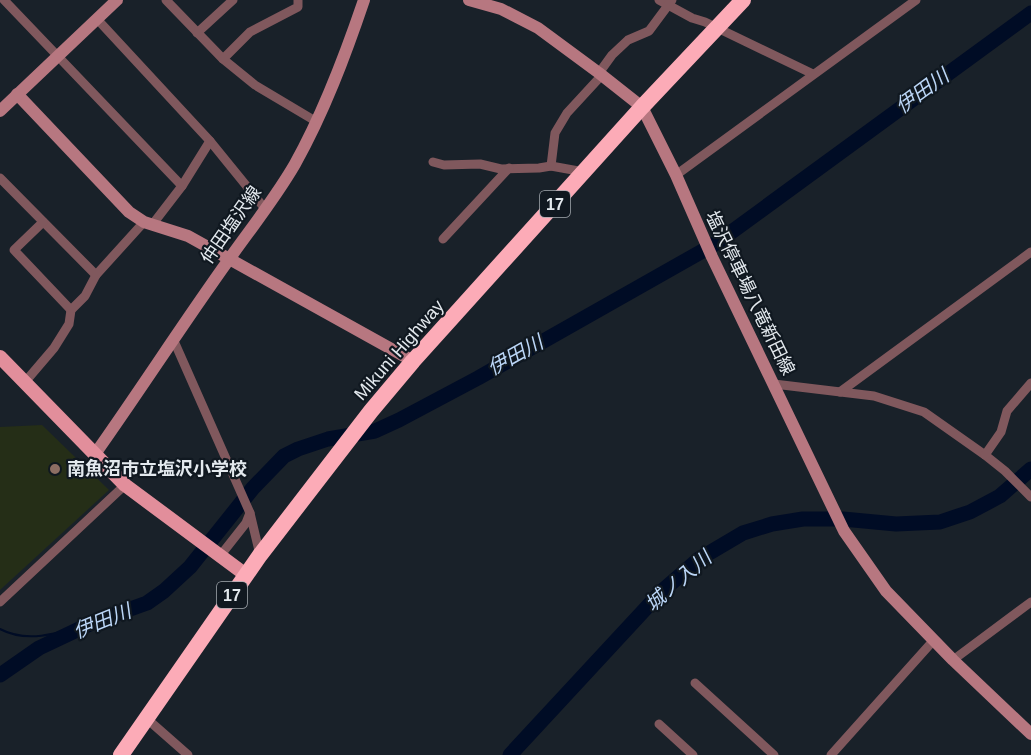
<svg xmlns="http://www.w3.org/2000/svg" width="1031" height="755" font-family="Arial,'Noto Sans JP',sans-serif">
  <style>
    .garden { fill: #252e17 }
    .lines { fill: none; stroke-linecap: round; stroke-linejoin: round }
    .stream { stroke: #000c25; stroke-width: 2 }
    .river { stroke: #000c25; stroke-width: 15 }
    .street { stroke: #80585d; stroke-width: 9 }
    .secondary { stroke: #b77780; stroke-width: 12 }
    .primary { stroke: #e28e9b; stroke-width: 14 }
    .highway { stroke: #fcabb7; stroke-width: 16 }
    .education-dot { fill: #8d6e63; stroke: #101820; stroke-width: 2 }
    .labels { text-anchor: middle; stroke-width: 4.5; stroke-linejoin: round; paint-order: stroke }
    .shield { fill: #101820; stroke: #a4aab0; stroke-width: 1.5 }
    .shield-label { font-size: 16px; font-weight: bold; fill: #e3e9ee }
    .street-label { font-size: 18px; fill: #e3e9ee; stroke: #101820 }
    .poi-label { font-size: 18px; font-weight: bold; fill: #e3e9ee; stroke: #101820; text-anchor: start }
    .water-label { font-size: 20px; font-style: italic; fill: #bbd6f7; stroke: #101820 }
  </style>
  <rect width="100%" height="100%" fill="#192129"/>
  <path class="garden" d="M 42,425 L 109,490 L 0,590 L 0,427 Z"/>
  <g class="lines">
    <path class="stream" d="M 0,629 C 30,645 64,631 94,622"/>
    <g class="river">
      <path d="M 0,675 L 39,648 L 94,622 L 147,603 L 164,591 L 190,567 L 253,488 L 284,456 L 298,449 L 328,439 L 375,431 L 399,420 L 478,378 L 699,253 L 715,244 L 1031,13"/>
      <path d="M 510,755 L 661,592 L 699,559 L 743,533 L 772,524 L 803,519 L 843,519 L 896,524 L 940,522 L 970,512 L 1000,496 L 1031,469"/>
    </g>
    <g class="street">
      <path d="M 4,0 L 182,186"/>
      <path d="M 166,0 L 223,59 L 255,85 L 317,122"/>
      <path d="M 659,0 L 692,18 L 705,22 L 813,74"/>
      <path d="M 97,19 L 210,141 L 266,210"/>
      <path d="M 197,33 L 233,0"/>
      <path d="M 223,59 L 250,32 L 298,7 L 298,0"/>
      <path d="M 599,73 L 612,55 L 628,40 L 649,31 L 672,0"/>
      <path d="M 433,162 L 444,165 L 480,164 L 501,169 L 539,168 L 551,166 L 584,172"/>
      <path d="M 551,166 L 555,133 L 567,113 L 602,75"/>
      <path d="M 676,175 L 916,0"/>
      <path d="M 0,178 L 96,275"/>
      <path d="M 43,222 L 14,250 L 71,310"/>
      <path d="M 152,225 L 182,186 L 210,141"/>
      <path d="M 443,239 L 509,168"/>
      <path d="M 174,341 L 250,513 L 260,555"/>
      <path d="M 25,382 L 54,348 L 69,324 L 71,310 L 85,296 L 96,275 L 144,222"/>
      <path d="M 774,384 L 874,396 L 924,412 L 985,455 L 1005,471 L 1031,497"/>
      <path d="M 840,392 L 1031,252"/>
      <path d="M 985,455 L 1001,432 L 1007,411 L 1031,383"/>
      <path d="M 220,556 L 246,523 L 250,513"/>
      <path d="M 0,602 L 125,485"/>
      <path d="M 953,660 L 1031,602"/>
      <path d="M 695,683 L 774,755"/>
      <path d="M 146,718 L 188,755"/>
      <path d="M 659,724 L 693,755"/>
      <path d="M 831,755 L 933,641"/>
    </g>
    <g class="secondary">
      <path d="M 469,0 L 501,9 L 538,28 L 599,73 L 642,107 L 676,175 L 712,257 L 844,531 L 886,591 L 953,660 L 1031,734"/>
      <path d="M 17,94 L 129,212 L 144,222 L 188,236 L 413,361"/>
      <path d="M 0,111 L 117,0"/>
      <path d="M 95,454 C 141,389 184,322 230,258 C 252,227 276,197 295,164 C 324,112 345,56 364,0"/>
    </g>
    <path class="primary" d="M 0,357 L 125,485 L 246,575"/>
    <path class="highway" d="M 121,755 L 260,555 L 371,411 L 413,361 L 642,107 L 743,0"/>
  </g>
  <circle class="education-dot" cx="55" cy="469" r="6"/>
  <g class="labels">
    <g class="shield">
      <rect x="540" y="191" width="30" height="26" rx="4.5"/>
      <rect x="217" y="582" width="30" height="26" rx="4.5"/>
    </g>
    <g class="shield-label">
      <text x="555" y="210">17</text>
      <text x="232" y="601">17</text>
    </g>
    <g class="street-label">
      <text transform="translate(231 225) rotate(-55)" y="6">仲田塩沢線</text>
      <text transform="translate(750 293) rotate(64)" y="6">塩沢停車場八竜新田線</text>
      <text transform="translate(399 350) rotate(-49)" y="6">Mikuni Highway</text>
    </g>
    <g class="poi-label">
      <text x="67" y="475">南魚沼市立塩沢小学校</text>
    </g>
    <g class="water-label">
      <text transform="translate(922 91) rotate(-36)" y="7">伊田川</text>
      <text transform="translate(515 355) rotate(-29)" y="7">伊田川</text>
      <text transform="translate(678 581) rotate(-41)" y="7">城ノ入川</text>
      <text transform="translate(102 621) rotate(-22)" y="7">伊田川</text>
    </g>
  </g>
</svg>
